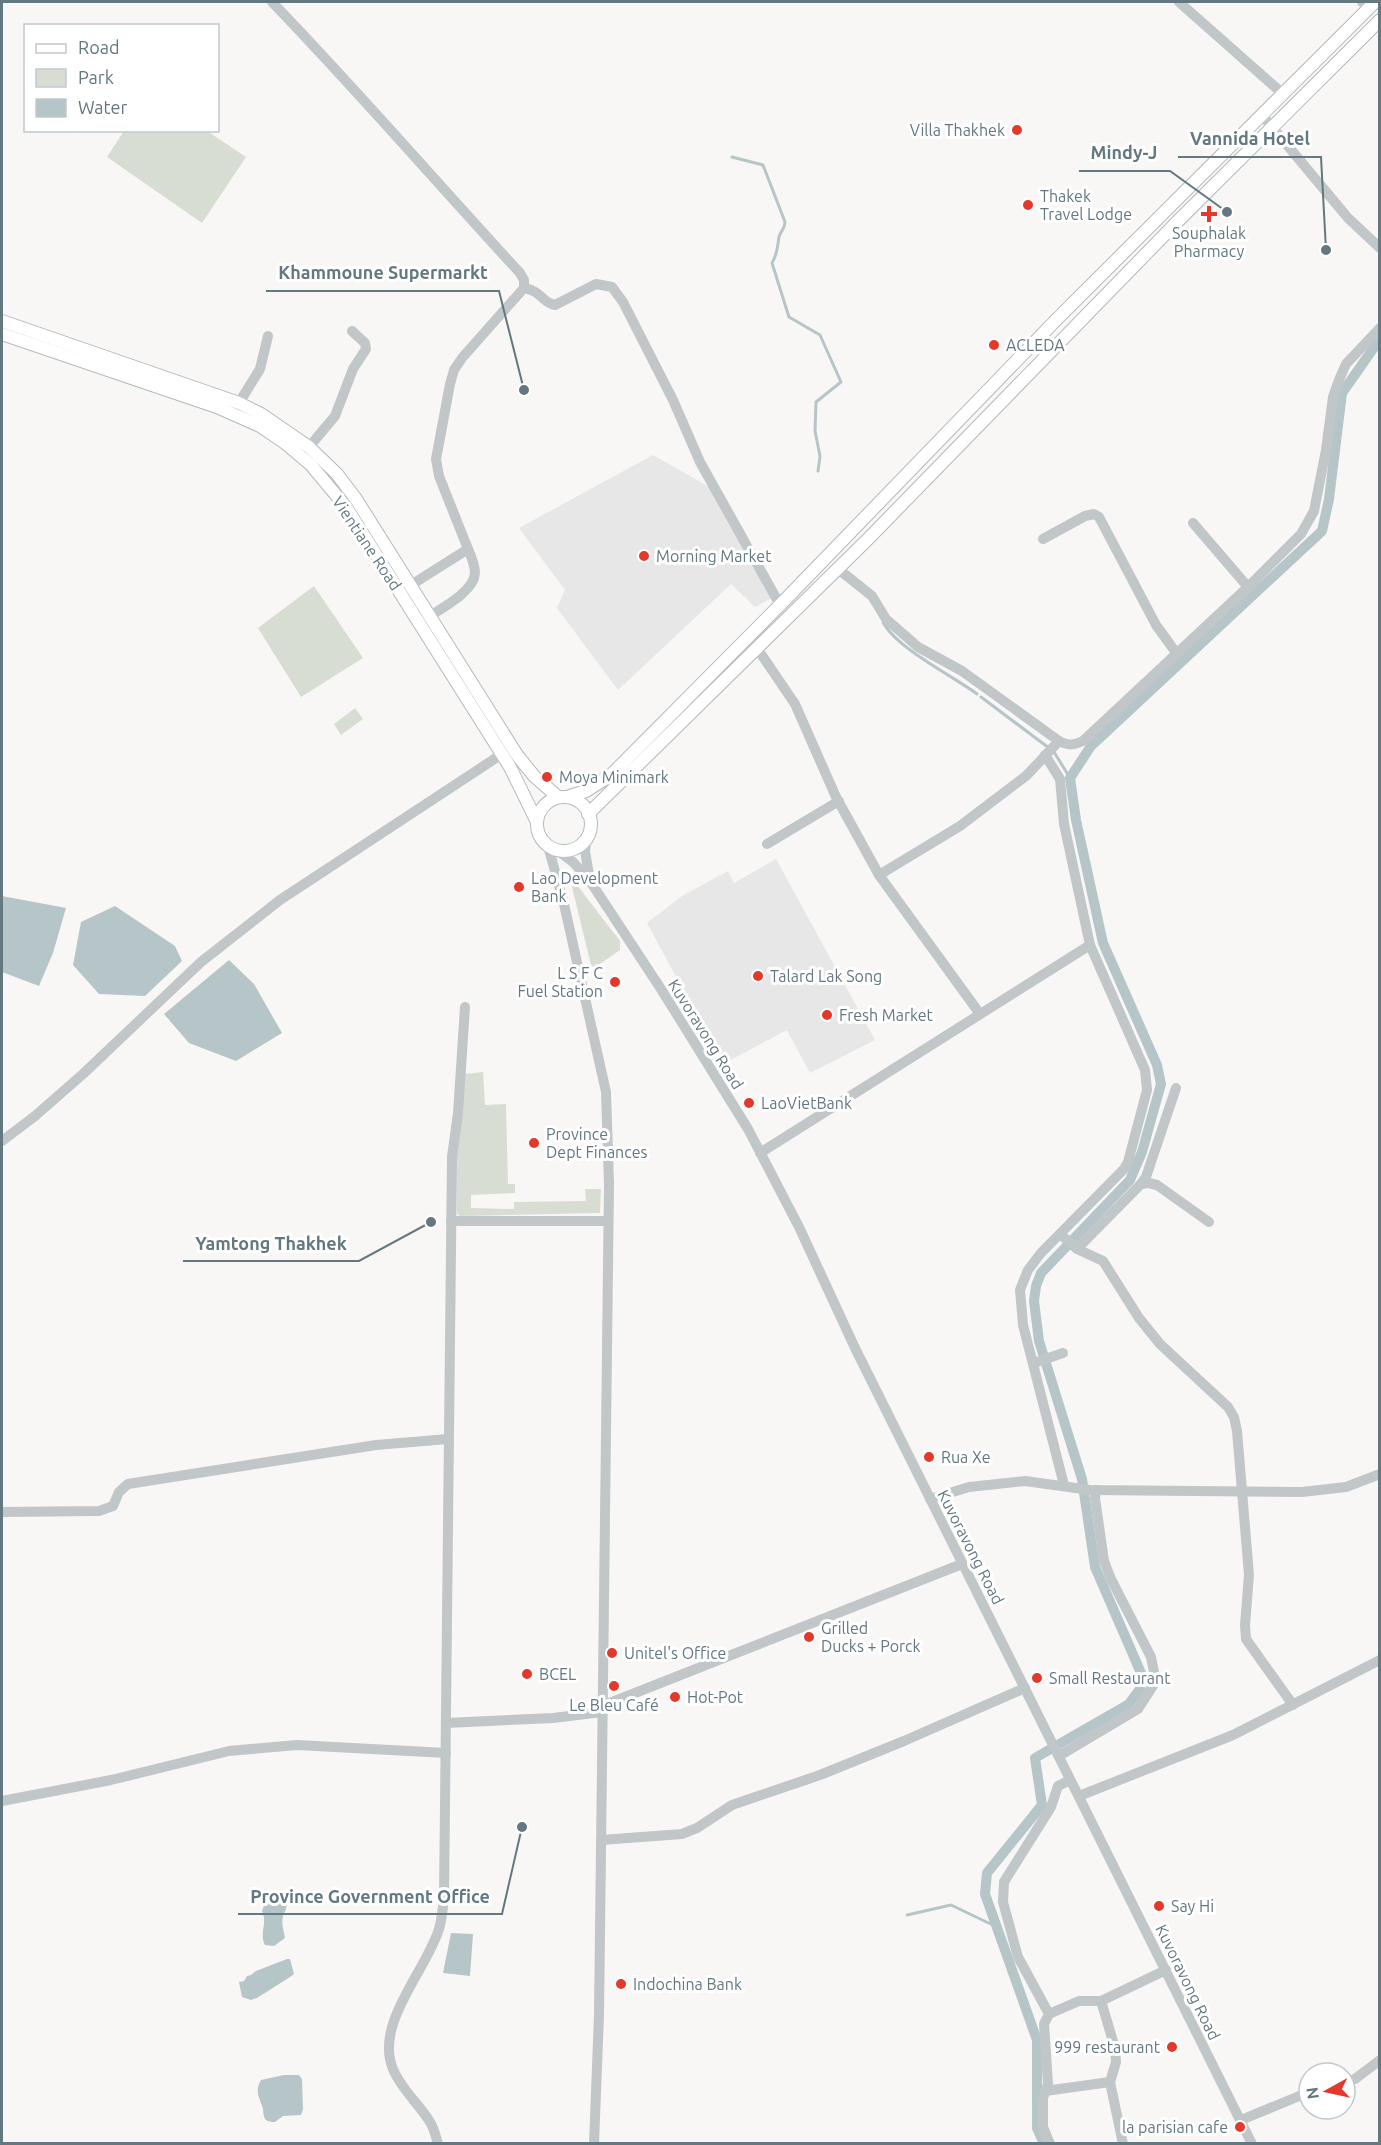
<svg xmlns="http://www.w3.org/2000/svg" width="1381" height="2145" font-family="Ubuntu,sans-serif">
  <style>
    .built { fill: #e6e7e6 }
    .green { fill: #d8ddd4 }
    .water { fill: #b6c6c8 }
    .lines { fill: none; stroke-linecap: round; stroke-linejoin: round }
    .stream { stroke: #b6c6c8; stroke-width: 3 }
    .canal { stroke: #b6c6c8; stroke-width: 10 }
    .major-casing { stroke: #b2b8bb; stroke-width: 14 }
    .minor { stroke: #c1c6c9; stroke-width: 10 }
    .major { stroke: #fff; stroke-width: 12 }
    .poi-dot { fill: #e3392a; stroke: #fff; stroke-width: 2 }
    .labels { text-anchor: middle; stroke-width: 6; stroke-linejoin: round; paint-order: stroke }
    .poi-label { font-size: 16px; fill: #637880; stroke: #fff; text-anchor: start }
    .street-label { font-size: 16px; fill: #637880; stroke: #fff }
    .leader { fill: none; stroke: #637880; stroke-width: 2 }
    .callout-dot { fill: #637880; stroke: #fff; stroke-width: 2 }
    .callout-label { font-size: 18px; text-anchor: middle; font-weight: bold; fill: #637880; stroke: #fff; stroke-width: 6; stroke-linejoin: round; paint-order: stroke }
  </style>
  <rect width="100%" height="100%" fill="#f8f7f5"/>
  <g class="built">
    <path d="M 653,455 L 711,488 L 772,598 L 755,607 L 731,584 L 618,690 L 557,608 L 565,590 L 519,528 Z"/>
    <path d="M 776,859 L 875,1040 L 810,1073 L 787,1030 L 723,1064 L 647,923 L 682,896 L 728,871 L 734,883 Z"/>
  </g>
  <g class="green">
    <path d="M 124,131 L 207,131 L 246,157 L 202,223 L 107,157 Z"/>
    <path d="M 314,586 L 363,658 L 301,697 L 258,628 Z"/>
    <path d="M 355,708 L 363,719 L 341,735 L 334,724 Z"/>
    <path d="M 573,884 L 577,885 L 620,941 L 620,950 L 597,966 L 593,967 L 591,965 L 572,887 Z"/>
    <path d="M 483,1072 L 485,1105 L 506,1104 L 508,1184 L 515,1184 L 515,1193 L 471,1195 L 471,1208 L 514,1209 L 514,1202 L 586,1201 L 585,1189 L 601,1189 L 600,1213 L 460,1216 L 457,1214 L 456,1158 L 464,1074 Z"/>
  </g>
  <g class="water">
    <path d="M 2,896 L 66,908 L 53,953 L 39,986 L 2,972 Z"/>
    <path d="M 115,906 L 175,946 L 182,961 L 145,996 L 99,994 L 73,965 L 81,922 Z"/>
    <path d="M 229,960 L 254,984 L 282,1033 L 236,1061 L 189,1043 L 164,1014 Z"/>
    <path d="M 274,1898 L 287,1902 C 287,1908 285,1911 283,1916 C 281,1923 284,1931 285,1938 L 274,1946 L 265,1945 C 259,1933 268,1922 262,1911 L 265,1903 Z"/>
    <path d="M 451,1933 L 473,1934 L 470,1976 L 443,1973 Z"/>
    <path d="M 287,1959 L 290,1959 L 294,1974 L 290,1977 L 257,1998 L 251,2000 L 242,1997 L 239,1982 L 244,1981 L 247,1976 L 251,1975 L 256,1971 Z"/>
    <path d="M 284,2075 L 299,2075 L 302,2079 L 303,2109 L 301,2115 L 283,2116 L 275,2122 C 271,2122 268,2122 265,2119 C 264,2117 263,2112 263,2109 C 260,2098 254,2092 261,2080 Z"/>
  </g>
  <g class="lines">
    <g class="stream">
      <path d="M 732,157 L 763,165 L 785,222 C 785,229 781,230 779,237 C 777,248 778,253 772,263 L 789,317 L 820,335 L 841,382 L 816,402 L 815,431 L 820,456 L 818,471"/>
      <path d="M 883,622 C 896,648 953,676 977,694"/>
      <path d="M 981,697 L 1049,748"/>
      <path d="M 1054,752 L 1070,778"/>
      <path d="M 907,1915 L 951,1905 L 997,1927"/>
    </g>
    <path class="canal" d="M 1044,2144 L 1037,2128 L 1037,2040 L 985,1894 L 987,1873 L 1042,1805 L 1035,1758 L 1129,1704 L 1140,1689 L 1141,1673 L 1095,1567 L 1082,1479 L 1039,1341 L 1034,1301 L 1036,1286 L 1041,1273 L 1130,1180 L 1142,1152 L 1161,1084 L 1157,1065 L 1103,943 L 1076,820 L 1070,778 L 1091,746 L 1322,531 L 1329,499 L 1342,393 L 1380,339"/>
    <g class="major-casing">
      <g id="major">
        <path d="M 2,321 L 239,403 L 261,414 L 309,447 L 337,474 L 356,499 L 517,755 L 534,776 L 558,797"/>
        <path d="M 2,334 L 217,407 L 260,426 L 285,443 L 311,465 L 346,507 L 510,767 L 537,822"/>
        <path d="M 567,797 L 586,791 L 611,775 L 780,605 L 1056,320 L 1375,2"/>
        <circle cx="564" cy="824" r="27"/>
        <path d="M 588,814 L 869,538 L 1178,221 L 1380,20"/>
      </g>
    </g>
    <g class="minor">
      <path d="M 272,2 C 357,90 437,183 520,273 L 524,280 L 524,288 L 462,358 L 454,370 L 450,384 L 436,459 L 439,476 L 468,549 L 400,592"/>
      <path d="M 1179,2 L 1283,94"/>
      <path d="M 1362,2 L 1369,8"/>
      <path d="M 1262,115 L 1348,218 L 1380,248"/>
      <path d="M 524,288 C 542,291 542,303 555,305 L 596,284 L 612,287 L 623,302 L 673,400 L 700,462 L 780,605"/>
      <path d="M 239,403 L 260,369 L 268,336"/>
      <path d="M 309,447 L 335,416 L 353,369 L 366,349 L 365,343 L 352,331"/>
      <path d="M 1193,523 L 1248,587"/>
      <path d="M 1043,539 L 1085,516 L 1094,514 L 1099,517 L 1156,625 L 1177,654"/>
      <path d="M 837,568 L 872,596 L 886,619 L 918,647 L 962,671 L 1059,741 C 1068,746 1074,745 1083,741 L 1248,587 L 1301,534 L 1314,511 L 1326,450 L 1333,397 L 1339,380 L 1346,364 L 1380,328"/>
      <path d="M 430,616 C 444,607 474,591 475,573 C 475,565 471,556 468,549"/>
      <path d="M 757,648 L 795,704 L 836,797 L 879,875 L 980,1014"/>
      <path d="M 1045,755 L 1060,779 L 1064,824 L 1090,945 L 1145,1070 L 1147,1090 L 1128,1162 L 1124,1169 L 1041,1253 L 1028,1270 L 1020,1290 L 1023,1325 L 1064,1485"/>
      <path d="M 587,836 L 585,851 L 590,881"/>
      <path d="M 767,844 L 839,801"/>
      <path d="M 548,846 L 564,904 L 606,1092 L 609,1184 L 599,2015 L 594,2144"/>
      <path d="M 557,850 L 573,862 L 590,881 L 661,989 L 748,1129 L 799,1227 L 855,1348 L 1252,2144"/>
      <path d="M 879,875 L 960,826 L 1026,776 L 1059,741"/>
      <path d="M 2,1141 L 35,1116 L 83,1074 L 201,962 L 280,900 L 502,754"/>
      <path d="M 760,1153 L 1090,945"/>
      <path d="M 1141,1184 L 1148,1183 L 1157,1185 L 1209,1222"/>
      <path d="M 451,1221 L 608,1221"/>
      <path d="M 1060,1234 L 1077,1249 L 1103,1261 L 1139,1318 L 1160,1344 L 1228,1407 L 1234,1417 L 1237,1431 L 1249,1575 L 1245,1625 L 1246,1639 L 1293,1705"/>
      <path d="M 1077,1249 L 1141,1184 L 1146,1177 L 1176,1088"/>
      <path d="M 1034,1363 L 1063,1353"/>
      <path d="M 930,1499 L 969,1487 L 1025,1481 L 1090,1490 L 1302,1492 L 1346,1487 L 1380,1474"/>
      <path d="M 2,1512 L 99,1511 L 113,1506 L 119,1492 L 128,1484 L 376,1445 L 448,1439"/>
      <path d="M 602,1706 L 962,1564"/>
      <path d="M 446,1723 L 553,1718 L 602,1712"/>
      <path d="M 1059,1756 L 1138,1709 L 1154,1684 L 1154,1672 L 1151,1657 L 1111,1579 L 1104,1561 L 1095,1498 L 1096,1490"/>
      <path d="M 1079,1796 L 1233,1735 L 1380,1660"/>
      <path d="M 2,1801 L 111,1780 L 229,1751 L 297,1745 L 446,1753"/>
      <path d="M 601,1840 L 682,1834 L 697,1828 L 732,1805 L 820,1775 L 904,1741 L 1025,1688"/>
      <path d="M 1049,2014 L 1079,2001 L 1101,2001"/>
      <path d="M 1345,2082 L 1355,2079 L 1380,2060"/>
      <path d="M 1045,2091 L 1110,2082"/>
      <path d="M 1241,2120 L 1309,2092"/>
      <path d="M 438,2144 C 436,2137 434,2128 430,2122 C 419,2104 401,2089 393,2069 C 374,2024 426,1971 439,1929 C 442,1919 443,1908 444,1897 L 452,1157 L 458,1113 L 465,1007"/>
      <path d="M 1050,2144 L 1043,2127 L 1043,2098 L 1048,2084 L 1044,2024 L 1049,2014 L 1018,1957 L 1003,1902 L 1004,1882 L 1051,1807 L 1058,1786 L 1070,1780"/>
      <path d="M 1123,2144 L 1110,2082 L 1116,2062 L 1115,2048 L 1101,2001 L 1166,1970"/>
    </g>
    <use href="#major" class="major"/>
  </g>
  <g class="poi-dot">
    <circle cx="1017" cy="130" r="6"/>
    <circle cx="1028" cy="205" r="6"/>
    <path d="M1206 205h6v6h6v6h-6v6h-6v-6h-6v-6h6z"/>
    <circle cx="994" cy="345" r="6"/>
    <circle cx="644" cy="556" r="6"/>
    <circle cx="547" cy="777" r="6"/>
    <circle cx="519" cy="887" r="6"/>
    <circle cx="758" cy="976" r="6"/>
    <circle cx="615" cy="982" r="6"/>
    <circle cx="827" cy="1015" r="6"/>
    <circle cx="749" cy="1103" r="6"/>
    <circle cx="534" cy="1143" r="6"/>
    <circle cx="929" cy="1457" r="6"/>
    <circle cx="809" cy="1637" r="6"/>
    <circle cx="612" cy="1653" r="6"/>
    <circle cx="527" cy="1674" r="6"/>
    <circle cx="1037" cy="1678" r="6"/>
    <circle cx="614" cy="1686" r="6"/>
    <circle cx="675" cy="1697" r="6"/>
    <circle cx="1159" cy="1906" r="6"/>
    <circle cx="621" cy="1984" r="6"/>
    <circle cx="1172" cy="2047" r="6"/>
    <circle cx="1240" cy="2127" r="6"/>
  </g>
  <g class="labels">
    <g class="poi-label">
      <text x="1005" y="136" text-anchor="end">Villa Thakhek</text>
      <text x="1040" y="202">Thakek<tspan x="1040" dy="18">Travel Lodge</tspan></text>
      <text x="1209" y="239" text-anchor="middle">Souphalak<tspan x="1209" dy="18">Pharmacy</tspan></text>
      <text x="1006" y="351">ACLEDA</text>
      <text x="656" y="562">Morning Market</text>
      <text x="559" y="783">Moya Minimark</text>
      <text x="531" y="884">Lao Development<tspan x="531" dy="18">Bank</tspan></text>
      <text x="603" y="979" text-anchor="end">L S F C<tspan x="603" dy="18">Fuel Station</tspan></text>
      <text x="770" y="982">Talard Lak Song</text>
      <text x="839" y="1021">Fresh Market</text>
      <text x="761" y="1109">LaoVietBank</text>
      <text x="546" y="1140">Province<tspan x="546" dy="18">Dept Finances</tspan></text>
      <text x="941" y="1463">Rua Xe</text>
      <text x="821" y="1634">Grilled<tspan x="821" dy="18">Ducks + Porck</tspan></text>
      <text x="624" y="1659">Unitel's Office</text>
      <text x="539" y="1680">BCEL</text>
      <text x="1049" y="1684">Small Restaurant</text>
      <text x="687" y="1703">Hot-Pot</text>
      <text x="614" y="1711" text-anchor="middle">Le Bleu Café</text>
      <text x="1171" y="1912">Say Hi</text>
      <text x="633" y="1990">Indochina Bank</text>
      <text x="1160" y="2053" text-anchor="end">999 restaurant</text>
      <text x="1228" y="2133" text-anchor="end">la parisian cafe</text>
    </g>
    <g class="street-label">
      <text transform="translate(367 543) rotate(56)" y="6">Vientiane Road</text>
      <text transform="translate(706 1034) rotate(58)" y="6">Kuvoravong Road</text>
      <text transform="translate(971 1547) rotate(63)" y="6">Kuvoravong Road</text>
      <text transform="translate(1188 1982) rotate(64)" y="6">Kuvoravong Road</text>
    </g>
  </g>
  <path class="leader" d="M1326 250L1321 157H1178M1227 212L1170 171H1079M524 390L499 291H266M431 1222L359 1261H183M522 1827L502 1914H238"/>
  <g class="callout-dot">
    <circle cx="1326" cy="250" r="6"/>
    <circle cx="1227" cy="212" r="6"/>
    <circle cx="524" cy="390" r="6"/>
    <circle cx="431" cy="1222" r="6"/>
    <circle cx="522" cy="1827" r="6"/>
  </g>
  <g class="callout-label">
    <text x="1250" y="145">Vannida Hotel</text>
    <text x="1124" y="159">Mindy-J</text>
    <text x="383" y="279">Khammoune Supermarkt</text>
    <text x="271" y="1250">Yamtong Thakhek</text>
    <text x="370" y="1903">Province Government Office</text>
  </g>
  <rect width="1381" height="2145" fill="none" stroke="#637880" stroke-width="6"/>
  <rect x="24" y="24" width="195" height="108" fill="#ffffff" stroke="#c1c9cc" stroke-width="1.5"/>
  <rect x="36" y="44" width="30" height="9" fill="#ffffff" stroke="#c1c9cc" stroke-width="1.5"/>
  <text x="78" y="54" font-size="18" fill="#637880">Road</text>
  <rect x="36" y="69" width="30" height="18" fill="#d8ddd4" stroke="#c1c9cc" stroke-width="1.5"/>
  <text x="78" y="84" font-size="18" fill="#637880">Park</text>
  <rect x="36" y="99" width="30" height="18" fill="#b6c6c8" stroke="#c1c9cc" stroke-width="1.5"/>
  <text x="78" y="114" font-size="18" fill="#637880">Water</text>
  <g transform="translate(1327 2091) rotate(262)"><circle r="28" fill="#ffffff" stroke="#c1c9cc" stroke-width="1.5"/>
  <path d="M0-4.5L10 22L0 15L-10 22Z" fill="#e3392a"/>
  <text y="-9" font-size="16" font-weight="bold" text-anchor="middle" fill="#637880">N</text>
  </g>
</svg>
